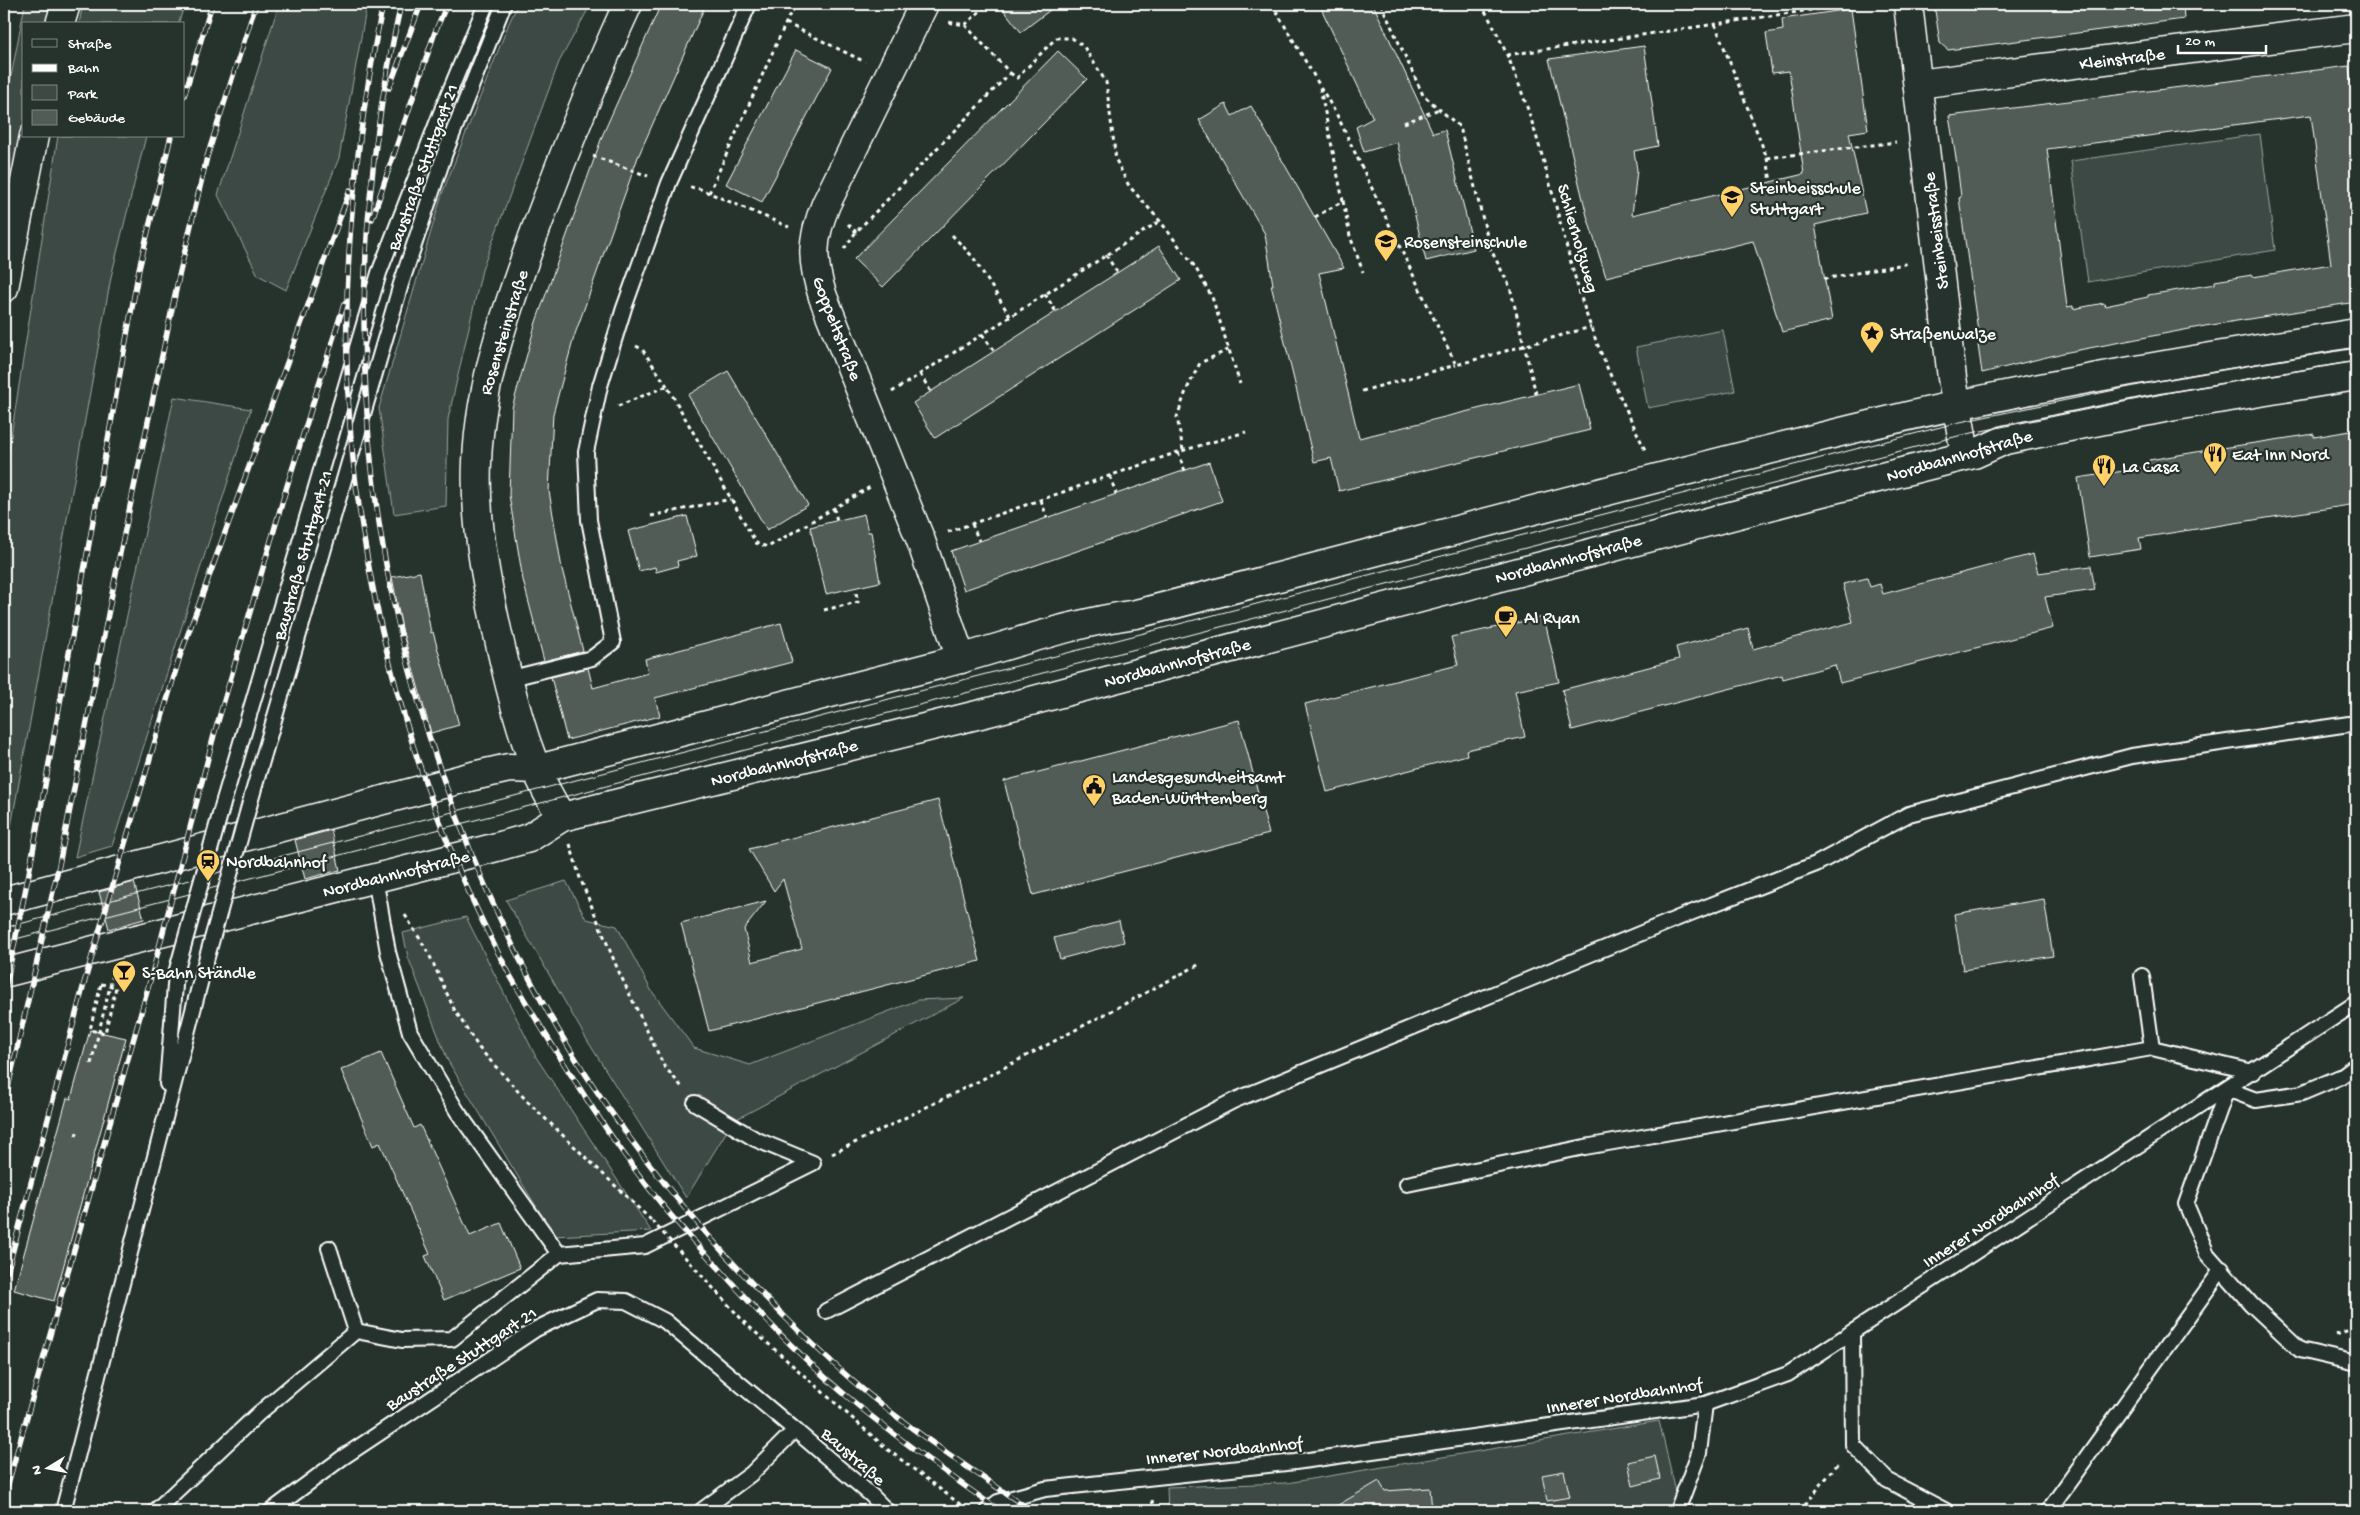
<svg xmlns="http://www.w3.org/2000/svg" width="2360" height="1515" font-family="'Gochi Hand',sans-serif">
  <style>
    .green { fill: #3e4944; stroke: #9ea4a2 }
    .building { fill: #515c57; stroke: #fff; fill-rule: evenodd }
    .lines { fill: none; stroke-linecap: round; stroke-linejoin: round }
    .lane-casing { stroke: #fff; stroke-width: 18 }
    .street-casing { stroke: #fff; stroke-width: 31 }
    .secondary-casing { stroke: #fff; stroke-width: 31 }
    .path { stroke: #fff; stroke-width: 3; stroke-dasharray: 4 4; stroke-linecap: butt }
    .lane { stroke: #26332d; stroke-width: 14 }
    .street { stroke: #26332d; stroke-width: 28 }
    .secondary { stroke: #26332d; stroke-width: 28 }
    .tram { stroke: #fff; stroke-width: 1 }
    .rail-casing { stroke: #fff; stroke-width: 5.5 }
    .rail { stroke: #26332d; stroke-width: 4; stroke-dasharray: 11; stroke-linecap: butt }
    .lane-bridge-casing { stroke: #fff; stroke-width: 18; stroke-linecap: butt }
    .path-bridge { stroke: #fff; stroke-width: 3; stroke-dasharray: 4 4; stroke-linecap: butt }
    .lane-bridge { stroke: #26332d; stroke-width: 14 }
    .labels { text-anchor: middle; stroke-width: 4.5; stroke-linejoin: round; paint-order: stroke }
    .street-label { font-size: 18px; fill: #fff; stroke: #26332d }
    .poi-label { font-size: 18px; fill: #fff; stroke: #26332d; text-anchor: start }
  </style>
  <rect width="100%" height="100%" fill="#26332d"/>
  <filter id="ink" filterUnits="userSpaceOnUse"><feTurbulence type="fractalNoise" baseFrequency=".02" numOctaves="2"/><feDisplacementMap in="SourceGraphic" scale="10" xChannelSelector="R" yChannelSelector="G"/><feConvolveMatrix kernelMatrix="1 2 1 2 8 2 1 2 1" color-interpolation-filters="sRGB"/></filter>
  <g filter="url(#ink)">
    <g class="green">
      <path d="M 25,4 L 66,4 L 60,24 L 24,24 L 24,136 L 4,288 L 4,113 Z"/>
      <path d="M 83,4 L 185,4 L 178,24 L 79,24 Z"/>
      <path d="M 279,4 L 367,4 L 339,158 L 286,290 L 258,275 L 218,195 Z"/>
      <path d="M 518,4 L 591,4 L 559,62 L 482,270 L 448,419 L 446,506 L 394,514 L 379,408 L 442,194 L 509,23 Z"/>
      <path d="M 2260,134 L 2275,250 L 2088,282 L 2071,161 Z"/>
      <path d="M 58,136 L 146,136 L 111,277 L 4,865 L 4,481 Z"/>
      <path d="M 1723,330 L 1735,391 L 1648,408 L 1636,347 Z"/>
      <path d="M 174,397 L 251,409 L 112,846 L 75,857 Z"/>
      <path d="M 566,881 L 586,919 L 617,926 L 651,990 L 694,1048 L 750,1065 L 918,1000 L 964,998 L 733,1121 L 686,1198 L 587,1040 L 506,900 Z"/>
      <path d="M 466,917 L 536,1057 L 651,1231 L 554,1236 L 448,1061 L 408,957 L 403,933 Z"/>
      <path d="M 1659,1421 L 1676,1492 L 1668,1511 L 1168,1511 L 1167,1487 L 1287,1483 Z"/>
    </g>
    <g class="building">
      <path d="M 661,4 L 706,4 L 638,157 L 574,337 L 553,414 L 549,491 L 562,569 L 583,651 L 544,661 L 523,580 L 509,495 L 512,408 L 536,322 L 603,134 Z"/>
      <path d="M 999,4 L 1058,4 L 1021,32 Z"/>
      <path d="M 1319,4 L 1373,4 L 1433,133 L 1445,130 L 1474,249 L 1426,261 L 1397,142 L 1364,152 L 1356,127 L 1373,118 Z"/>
      <path d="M 1934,4 L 2183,4 L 2184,19 L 1948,50 L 1940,43 Z"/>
      <path d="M 1851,9 L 1868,130 L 1849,133 L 1866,213 L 1815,225 L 1832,320 L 1782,332 L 1753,241 L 1606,277 L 1587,216 L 1549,59 L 1644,46 L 1658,146 L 1634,151 L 1637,170 L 1632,215 L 1804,174 L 1789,71 L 1772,73 L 1766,33 L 1783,30 L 1782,19 Z"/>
      <path d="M 796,50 L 832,68 L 762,202 L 726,184 Z"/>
      <path d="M 1058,51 L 1087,79 L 883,287 L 854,259 Z"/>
      <path d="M 2349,66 L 2356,128 L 2356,302 L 2205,326 L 2063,353 L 1982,373 L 1978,345 L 1980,345 L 1959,198 L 1961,197 L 1957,164 L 1949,116 ZM 2311,115 L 2331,264 L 2253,277 L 2252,275 L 2215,281 L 2215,284 L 2148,295 L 2148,297 L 2105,306 L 2104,303 L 2073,309 L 2073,306 L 2067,307 L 2047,149 Z"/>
      <path d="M 1226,104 L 1232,116 L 1251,106 L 1344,268 L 1319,273 L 1359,438 L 1579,384 L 1590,430 L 1339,491 L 1331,458 L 1314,462 L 1271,285 L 1273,285 L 1265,234 L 1199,120 Z"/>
      <path d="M 1159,246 L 1181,280 L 935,438 L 913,403 Z"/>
      <path d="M 728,371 L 808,505 L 767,530 L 688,395 Z"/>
      <path d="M 2356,430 L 2356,504 L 2139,538 L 2141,549 L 2090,557 L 2078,478 L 2150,467 L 2149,460 L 2202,451 L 2314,434 L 2314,437 Z"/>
      <path d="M 1209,462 L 1222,501 L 964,590 L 951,551 Z"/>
      <path d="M 864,514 L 868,532 L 871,532 L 880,582 L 826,594 L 810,527 Z"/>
      <path d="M 687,516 L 697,556 L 677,561 L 678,566 L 656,572 L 655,567 L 639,571 L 628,531 Z"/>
      <path d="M 2033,554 L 2038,573 L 2091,566 L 2095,590 L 2045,597 L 2053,628 L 1840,683 L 1835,665 L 1783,679 L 1782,675 L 1572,730 L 1562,690 L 1679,659 L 1676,647 L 1748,628 L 1753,649 L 1853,622 L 1843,584 L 1867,578 L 1870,587 L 1880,584 L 1883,594 Z"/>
      <path d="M 420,572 L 431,633 L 433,632 L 459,725 L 431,733 L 402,629 L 392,577 Z"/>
      <path d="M 1544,617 L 1559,682 L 1515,691 L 1525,737 L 1466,750 L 1467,755 L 1327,792 L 1305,704 L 1458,665 L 1451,637 Z"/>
      <path d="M 781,623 L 792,662 L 655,698 L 660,716 L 567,740 L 551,677 L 588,668 L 593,688 L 648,673 L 645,659 Z"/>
      <path d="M 1239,720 L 1269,834 L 1033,895 L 1004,781 Z"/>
      <path d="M 938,800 L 980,961 L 709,1031 L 681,923 L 766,901 L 744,929 L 752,962 L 802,949 L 783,879 L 774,891 L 749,849 Z"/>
      <path d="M 331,830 L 340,870 L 305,879 L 295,840 Z"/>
      <path d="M 134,882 L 144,919 L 109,929 L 99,892 Z"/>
      <path d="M 2044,899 L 2053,956 L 1963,970 L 1954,914 Z"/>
      <path d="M 1119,921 L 1124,942 L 1060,959 L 1054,938 Z"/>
      <path d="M 90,1030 L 126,1038 L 54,1301 L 14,1290 L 67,1098 L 71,1099 Z"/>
      <path d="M 381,1053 L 414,1128 L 420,1125 L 470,1236 L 501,1223 L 520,1268 L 444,1300 L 425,1256 L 430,1254 L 380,1143 L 373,1146 L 341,1070 Z"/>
      <path d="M 1655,1456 L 1660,1479 L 1633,1486 L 1628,1462 Z"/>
      <path d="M 1564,1471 L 1570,1497 L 1547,1501 L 1542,1475 Z"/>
      <path d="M 1379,1481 L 1385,1491 L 1430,1488 L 1432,1511 L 1328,1511 Z"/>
    </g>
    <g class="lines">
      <g class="lane-casing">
        <g id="lane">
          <path d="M 508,679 L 592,658 L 613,642 L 589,520 L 586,452 L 600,386 L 624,308 L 669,183 L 749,4"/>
          <path d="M 253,792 L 401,284 L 445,153 L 504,4"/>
          <path d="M 224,800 L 379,273 L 442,110 L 486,4"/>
          <path d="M 2142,976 L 2152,1048"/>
          <path d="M 2356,1065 L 2340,1077 L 2302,1093 L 2256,1100 L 2227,1089 L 2186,1204 L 2207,1254 L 2251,1304 L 2300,1350 L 2356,1363"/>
          <path d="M 167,1084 L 176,973"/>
          <path d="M 1407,1184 L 1585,1147 L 2152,1048 L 2253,1072"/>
          <path d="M 329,1248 L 356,1331"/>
          <path d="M 559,1254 L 645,1246 L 813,1163 L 755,1139 L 695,1103"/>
          <path d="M 826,1311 L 1233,1101 L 1688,914 L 1816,864 L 1909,814 L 2132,756 L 2356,723"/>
          <path d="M 1852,1332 L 1853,1445 L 1887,1480 L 1946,1511"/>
          <path d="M 795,1430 L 871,1495 L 887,1511"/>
          <path d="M 63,1511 L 205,964"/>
          <path d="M 155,1511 L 258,1414 L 356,1331 L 402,1340 L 452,1339 L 559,1254 L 457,1111 L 410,1032 L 388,952 L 375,878"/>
          <path d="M 271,1511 L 342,1458 L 536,1329 L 597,1300 L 626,1301 L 665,1321 L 795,1430 L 751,1474 L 701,1511"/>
          <path d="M 987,1511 L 998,1502 L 1045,1489 L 1295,1462 L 1705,1404 L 1788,1374 L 2356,1003"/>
          <path d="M 1677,1511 L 1699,1453 L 1705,1404"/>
          <path d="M 2048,1511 L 2222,1269"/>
        </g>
      </g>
      <g class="street-casing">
        <g id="street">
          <path d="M 924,4 L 826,204 C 811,240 811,260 823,297 L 921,541 L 961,659"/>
          <path d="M 1908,4 L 1952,378 L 1964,448 L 1961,457"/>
          <path d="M 1918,84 L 2356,28"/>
          <path d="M 562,817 C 532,774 516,712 504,661 C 489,597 474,528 477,462 C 480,379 509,303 537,226 C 565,151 594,77 628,4"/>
          <path d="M 4,901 L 473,776 L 509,768 L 538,769 C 671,734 805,700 938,665 C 1006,647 1066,624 1136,614 C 1382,551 1627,483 1874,424 C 2033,386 2195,359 2356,333"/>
          <path d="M 4,973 L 493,848 L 529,838 L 562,817 L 989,712 L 1814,494 L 1974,454 L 2005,440 L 2164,408 L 2356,376"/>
        </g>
      </g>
      <g class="secondary-casing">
        <g id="secondary">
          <path d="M 60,24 L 66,4"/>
          <path d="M 4,288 L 34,136"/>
        </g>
      </g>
      <g class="path">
        <path d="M 1272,4 L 1338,117 L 1456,365 L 1591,327"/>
        <path d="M 1381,4 L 1423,95 L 1460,127 L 1490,248 L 1510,287 L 1536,394"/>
        <path d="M 1481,4 C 1533,91 1551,198 1580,294 C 1596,349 1622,400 1646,452"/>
        <path d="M 786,23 L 865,62"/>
        <path d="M 1715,24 L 1767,158 L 1896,142"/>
        <path d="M 965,25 L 988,4"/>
        <path d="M 1507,55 L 1851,4"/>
        <path d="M 1010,73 L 1017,78 L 1056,38 L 1072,38 L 1084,47 L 1106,82 L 1116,160 L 1129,186 L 1160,221 L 1195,267 L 1212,297 L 1240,384"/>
        <path d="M 1404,123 L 1439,109"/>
        <path d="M 593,156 L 648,176"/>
        <path d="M 1767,158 L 1771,182"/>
        <path d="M 690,187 L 700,189 L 789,227"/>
        <path d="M 709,193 L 789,16 L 797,4"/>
        <path d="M 1343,201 L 1350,236 L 1363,272"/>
        <path d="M 1315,217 L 1343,201 L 1320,88"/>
        <path d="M 848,224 L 856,232"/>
        <path d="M 952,235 L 973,257 L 1010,316"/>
        <path d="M 844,249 L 856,232 L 1010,73 L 965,25 L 948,22"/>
        <path d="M 1106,255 L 1117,272"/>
        <path d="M 1824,279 L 1910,263"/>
        <path d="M 1045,294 L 1056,312"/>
        <path d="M 982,334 L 994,351"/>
        <path d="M 636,346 L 642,349 L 667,386"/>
        <path d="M 920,374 L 931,392"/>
        <path d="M 1362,391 L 1456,365"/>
        <path d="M 892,392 L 1160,221"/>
        <path d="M 618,406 L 667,386 L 756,543 L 768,547 L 870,487"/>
        <path d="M 1183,450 L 1177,417 L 1186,391 L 1200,363 L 1230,349"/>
        <path d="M 1178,452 L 1185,471"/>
        <path d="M 1110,476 L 1116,494"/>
        <path d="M 1041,500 L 1047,518"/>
        <path d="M 834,508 L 837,521"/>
        <path d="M 651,516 L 731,499"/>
        <path d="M 972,524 L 979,541"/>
        <path d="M 948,532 L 1178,452 L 1246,432"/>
        <path d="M 824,610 L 858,602 L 856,593"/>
        <path d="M 570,844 L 580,878 L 618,970 L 664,1066 L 682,1087"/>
        <path d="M 405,915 L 428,952 L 454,1009 L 479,1048 L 526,1100 L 651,1220"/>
        <path d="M 101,984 L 116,987 L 105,1033 L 90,1030 Z"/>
        <path d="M 91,1064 L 113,974"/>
        <path d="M 76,1136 L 78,1129"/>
        <path d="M 832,1154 L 977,1082 L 1200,964"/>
        <path d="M 2336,1335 L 2356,1327"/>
        <path d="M 1152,1500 L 1154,1511"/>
        <path d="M 1077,1509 L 1086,1511"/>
        <path d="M 1800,1511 L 1840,1461"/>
      </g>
      <use href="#lane" class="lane"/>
      <use href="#street" class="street"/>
      <use href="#secondary" class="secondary"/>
      <g class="tram">
        <path d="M 4,928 L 1960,422 L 2178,377 L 2356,347"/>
        <path d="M 4,942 L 1962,435 L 2182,390 L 2356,361"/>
      </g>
      <g class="rail-casing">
        <g id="rail">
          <path d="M 383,4 C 349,168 334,340 359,506 C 382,669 432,832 511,977 C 534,1017 559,1056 584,1095 C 608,1132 632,1168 660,1202 C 678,1225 698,1246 718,1267 C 752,1306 788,1344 827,1379 C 882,1428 941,1469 1000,1511"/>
          <path d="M 401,4 C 338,283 355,546 456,814 C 492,909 537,1002 594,1087 C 662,1189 745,1282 835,1365 C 895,1421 965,1465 1032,1511"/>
          <path d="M 389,88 L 421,4"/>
          <path d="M 184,96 L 212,4"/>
          <path d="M 372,219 L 435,32 L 447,4"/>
          <path d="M 4,994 L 29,873 L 139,269 L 171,136"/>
          <path d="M 4,1105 L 59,865 L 119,558 L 179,276 L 207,157 L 256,4"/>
          <path d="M 4,1284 L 85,980 L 180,656 L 350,190"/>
          <path d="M 4,1498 L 155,963 L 214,735 L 287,486 L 344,304"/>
        </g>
      </g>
      <use href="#rail" class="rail"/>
      <g class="lane-bridge-casing">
        <g id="lane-bridge">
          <path d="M 205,964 L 253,792"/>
          <path d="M 176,973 L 224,800"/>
        </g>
      </g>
      <path class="path-bridge" d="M 652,1221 L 746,1324 L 887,1449 L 969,1511"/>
      <use href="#lane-bridge" class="lane-bridge"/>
    </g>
  </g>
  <defs>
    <g id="school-pin" transform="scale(1.25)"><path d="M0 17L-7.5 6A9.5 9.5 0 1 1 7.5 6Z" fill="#ffd166" stroke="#26332d"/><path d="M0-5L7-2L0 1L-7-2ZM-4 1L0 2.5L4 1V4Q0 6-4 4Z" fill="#111"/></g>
    <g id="sight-pin" transform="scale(1.25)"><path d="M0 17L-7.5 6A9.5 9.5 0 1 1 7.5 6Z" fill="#ffd166" stroke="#26332d"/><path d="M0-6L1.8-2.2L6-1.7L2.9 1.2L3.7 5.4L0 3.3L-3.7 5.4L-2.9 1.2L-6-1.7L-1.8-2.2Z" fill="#111"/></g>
    <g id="restaurant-pin" transform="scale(1.25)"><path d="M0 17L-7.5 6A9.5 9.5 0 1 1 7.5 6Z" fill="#ffd166" stroke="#26332d"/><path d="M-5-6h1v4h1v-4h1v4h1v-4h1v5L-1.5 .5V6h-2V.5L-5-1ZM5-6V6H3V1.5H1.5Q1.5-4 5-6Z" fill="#111"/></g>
    <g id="cafe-pin" transform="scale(1.25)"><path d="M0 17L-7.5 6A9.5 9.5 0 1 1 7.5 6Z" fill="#ffd166" stroke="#26332d"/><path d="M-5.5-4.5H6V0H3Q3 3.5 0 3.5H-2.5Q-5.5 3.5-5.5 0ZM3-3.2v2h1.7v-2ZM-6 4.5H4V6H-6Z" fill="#111"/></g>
    <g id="civic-pin" transform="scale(1.25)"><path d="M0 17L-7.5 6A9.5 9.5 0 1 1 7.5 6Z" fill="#ffd166" stroke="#26332d"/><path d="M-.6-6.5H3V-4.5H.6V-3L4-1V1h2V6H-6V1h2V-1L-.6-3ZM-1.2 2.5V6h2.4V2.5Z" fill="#111"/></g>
    <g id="station-pin" transform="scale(1.25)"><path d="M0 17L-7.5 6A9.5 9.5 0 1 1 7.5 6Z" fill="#ffd166" stroke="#26332d"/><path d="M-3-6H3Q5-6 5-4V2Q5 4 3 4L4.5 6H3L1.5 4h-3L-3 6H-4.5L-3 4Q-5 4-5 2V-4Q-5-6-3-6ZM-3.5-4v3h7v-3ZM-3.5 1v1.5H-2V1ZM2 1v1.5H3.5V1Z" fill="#111"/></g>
    <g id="bar-pin" transform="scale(1.25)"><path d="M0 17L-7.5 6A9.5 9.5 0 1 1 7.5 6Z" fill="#ffd166" stroke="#26332d"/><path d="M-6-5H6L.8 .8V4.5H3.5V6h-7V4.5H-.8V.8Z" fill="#111"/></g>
  </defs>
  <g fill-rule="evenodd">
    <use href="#school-pin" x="1732" y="197"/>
    <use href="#school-pin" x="1386" y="241"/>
    <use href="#sight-pin" x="1872" y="333"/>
    <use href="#restaurant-pin" x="2215" y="454"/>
    <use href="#restaurant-pin" x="2104" y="466"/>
    <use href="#cafe-pin" x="1506" y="617"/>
    <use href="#civic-pin" x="1094" y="786"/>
    <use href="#station-pin" x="208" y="861"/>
    <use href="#bar-pin" x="124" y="972"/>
  </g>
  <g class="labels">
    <g class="street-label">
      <text transform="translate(2122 58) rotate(-7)" y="6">Kleinstraße</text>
      <text transform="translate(422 167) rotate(-70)" y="6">Baustraße Stuttgart 21</text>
      <text transform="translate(1935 231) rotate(-97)" y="6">Steinbeisstraße</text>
      <text transform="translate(1579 238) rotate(74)" y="6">Schlierholzweg</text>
      <text transform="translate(838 328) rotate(69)" y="6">Goppeltstraße</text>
      <text transform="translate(503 332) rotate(-73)" y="6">Rosensteinstraße</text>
      <text transform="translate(1959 455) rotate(-16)" y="6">Nordbahnhofstraße</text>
      <text transform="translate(302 555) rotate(-74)" y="6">Baustraße Stuttgart 21</text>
      <text transform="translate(1568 558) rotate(-15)" y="6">Nordbahnhofstraße</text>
      <text transform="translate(1177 662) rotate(-15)" y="6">Nordbahnhofstraße</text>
      <text transform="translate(784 762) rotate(-14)" y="6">Nordbahnhofstraße</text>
      <text transform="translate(396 873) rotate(-14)" y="6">Nordbahnhofstraße</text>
      <text transform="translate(1990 1220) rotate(-33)" y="6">Innerer Nordbahnhof</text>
      <text transform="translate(461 1358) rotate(-33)" y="6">Baustraße Stuttgart 21</text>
      <text transform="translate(1624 1395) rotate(-9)" y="6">Innerer Nordbahnhof</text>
      <text transform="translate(1224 1450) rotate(-6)" y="6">Innerer Nordbahnhof</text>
      <text transform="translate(854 1456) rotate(41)" y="6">Baustraße</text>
    </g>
    <g class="poi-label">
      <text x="1750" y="193">Steinbeisschule<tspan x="1750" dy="21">Stuttgart</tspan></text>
      <text x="1404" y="247">Rosensteinschule</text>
      <text x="1890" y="339">Straßenwalze</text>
      <text x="2232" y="460">Eat Inn Nord</text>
      <text x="2122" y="472">La Casa</text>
      <text x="1524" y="623">Al Ryan</text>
      <text x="1112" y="782">Landesgesundheitsamt<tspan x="1112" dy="21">Baden-Württemberg</tspan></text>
      <text x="226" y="867">Nordbahnhof</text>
      <text x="142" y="978">S-Bahn Ständle</text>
    </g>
  </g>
  <rect width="2360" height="1515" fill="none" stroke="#26332d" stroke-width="20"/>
  <rect x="10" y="10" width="2340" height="1495" fill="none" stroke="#fff" stroke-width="2" filter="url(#ink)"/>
  <rect x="22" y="22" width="162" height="115" fill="#26332d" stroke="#7d8581"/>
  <rect x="32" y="39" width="25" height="8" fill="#26332d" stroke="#7d8581"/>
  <text x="68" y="48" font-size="15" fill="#ffffff">Straße</text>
  <rect x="32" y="64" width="25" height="8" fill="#ffffff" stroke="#7d8581"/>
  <text x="68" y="72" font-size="15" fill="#ffffff">Bahn</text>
  <rect x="32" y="85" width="25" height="15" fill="#3e4944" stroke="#7d8581"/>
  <text x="68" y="98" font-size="15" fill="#ffffff">Park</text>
  <rect x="32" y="110" width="25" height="15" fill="#515c57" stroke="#7d8581"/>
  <text x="68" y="122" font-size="15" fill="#ffffff">Gebäude</text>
  <g transform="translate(48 1468) rotate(260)" stroke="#26332d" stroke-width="4" paint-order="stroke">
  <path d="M0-4L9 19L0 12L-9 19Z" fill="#ffffff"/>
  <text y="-8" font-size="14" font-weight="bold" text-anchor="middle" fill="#ffffff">N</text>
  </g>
  <path d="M2178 45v8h88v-8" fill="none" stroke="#ffffff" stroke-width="2.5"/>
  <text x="2185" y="45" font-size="15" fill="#ffffff" stroke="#26332d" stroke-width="4" paint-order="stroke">20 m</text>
</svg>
